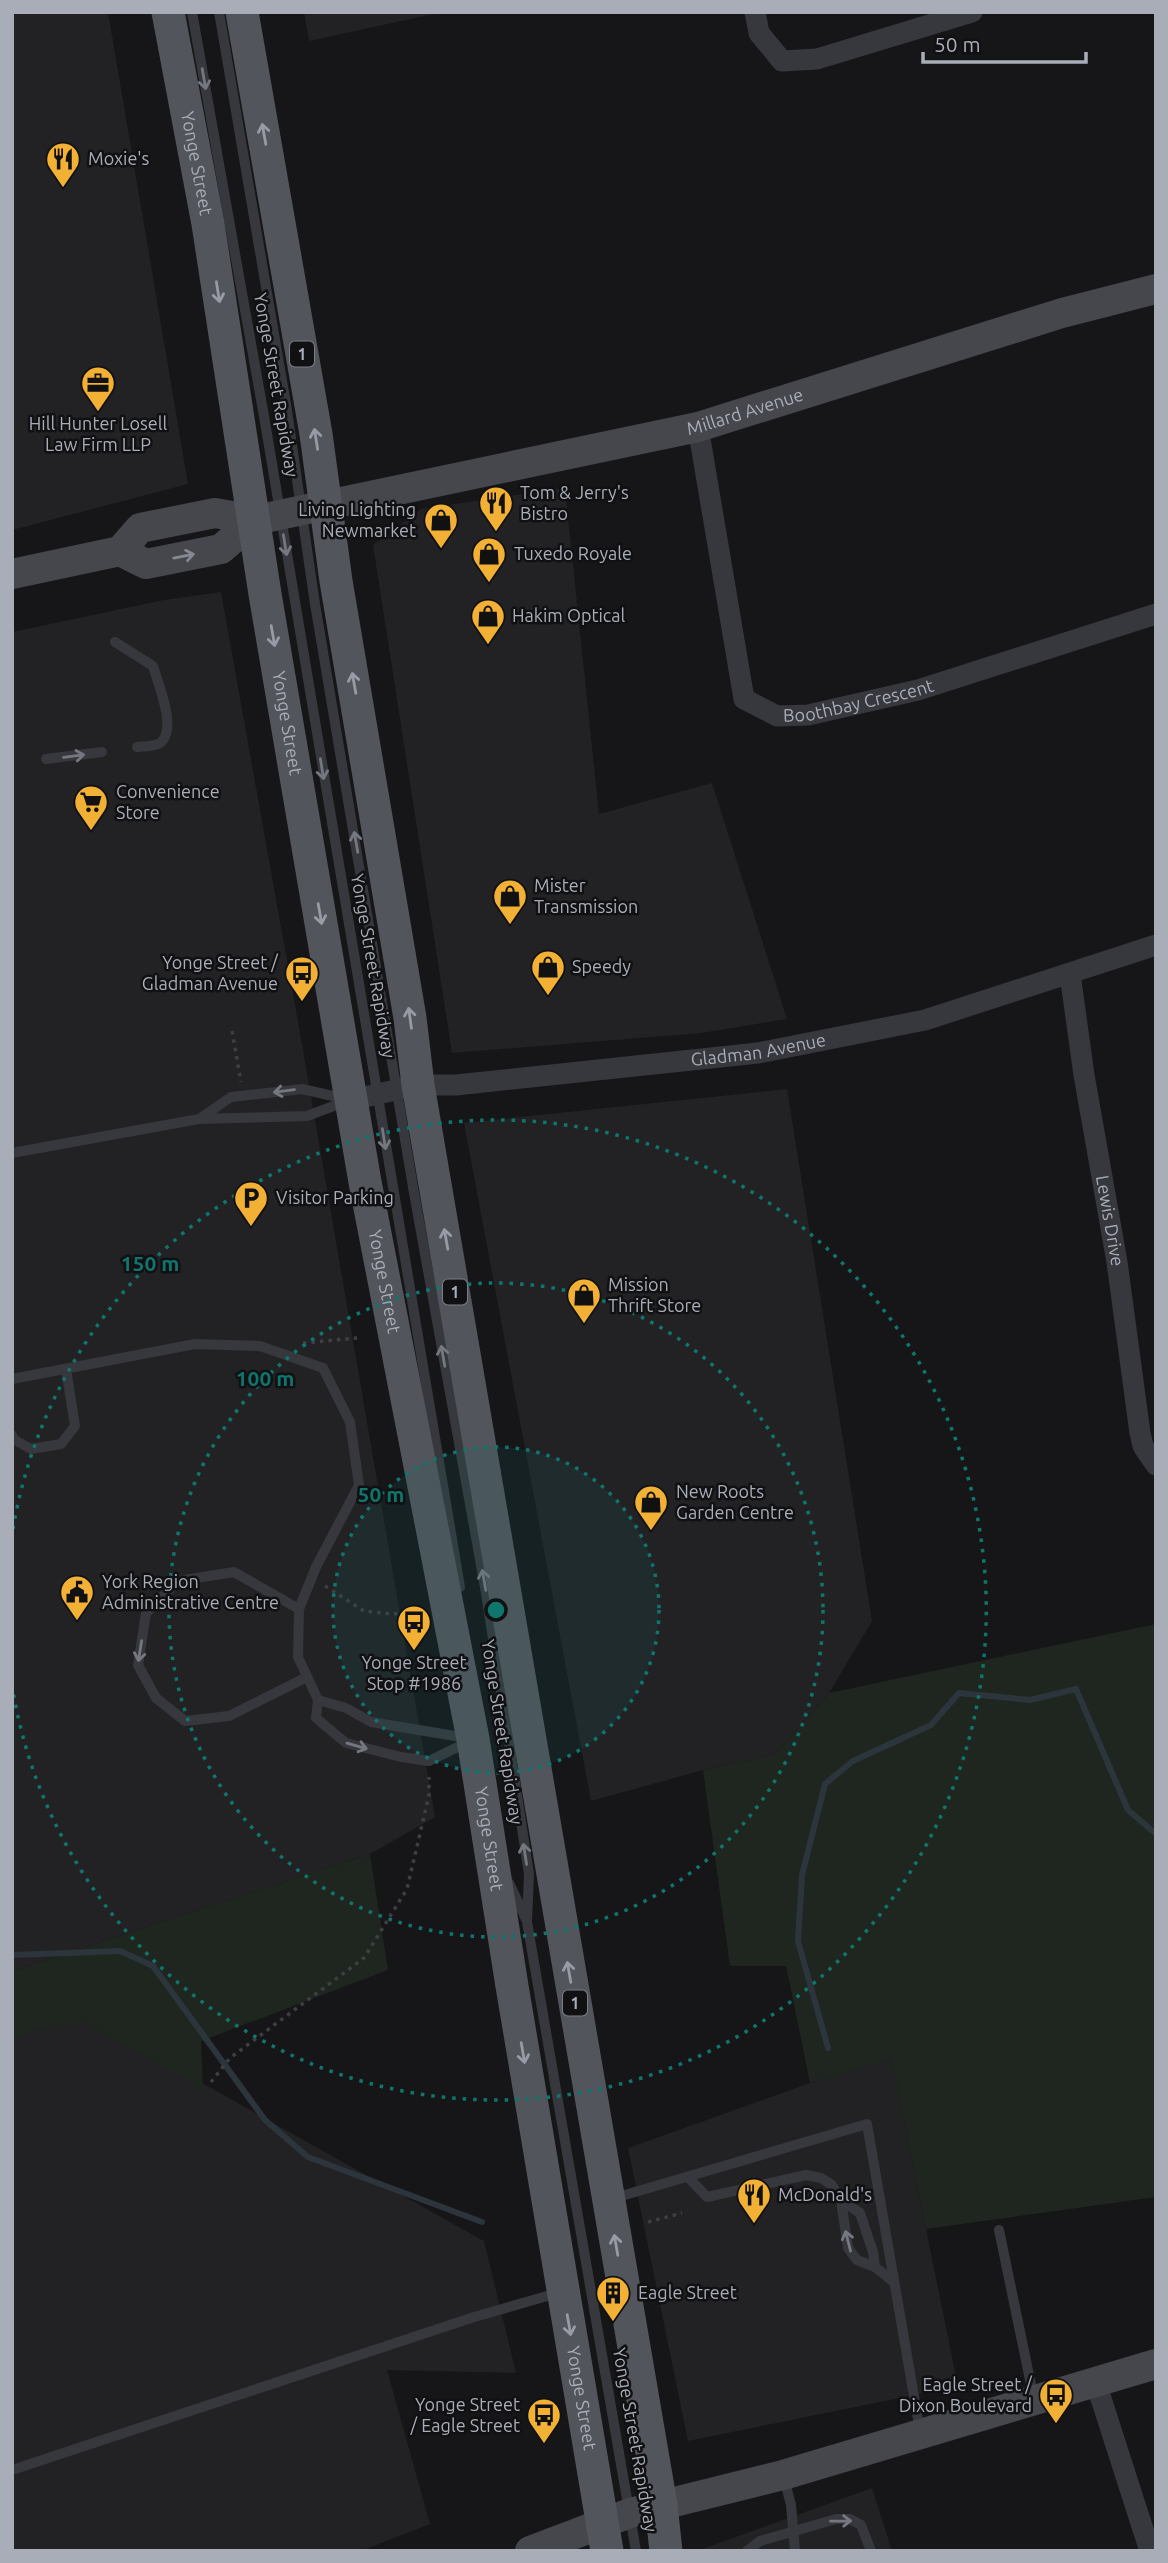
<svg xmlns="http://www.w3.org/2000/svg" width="1168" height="2563" font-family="Ubuntu,sans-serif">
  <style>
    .built { fill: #222225 }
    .green { fill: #1e261f }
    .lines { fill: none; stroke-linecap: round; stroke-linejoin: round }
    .stream { stroke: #2c353c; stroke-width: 6 }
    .path { stroke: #3d3f44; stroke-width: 3.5; stroke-dasharray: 3.5 5; stroke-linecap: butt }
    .service { stroke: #37383d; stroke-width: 10 }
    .minor { stroke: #37383d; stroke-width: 21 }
    .secondary { stroke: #45474d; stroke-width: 30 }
    .primary { stroke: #53555c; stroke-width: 33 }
    .oneway { stroke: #757881 }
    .oneway2 { stroke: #979ba6 }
    .oneway3 { stroke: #858993 }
    .ring { fill: none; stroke: #0f766e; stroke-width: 3.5; stroke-dasharray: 3.5 7 }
    .labels { text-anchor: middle; stroke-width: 5; stroke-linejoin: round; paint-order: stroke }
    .shield { fill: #111113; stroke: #7b7e86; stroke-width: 2 }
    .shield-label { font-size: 16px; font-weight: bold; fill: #a8adb8 }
    .poi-label { font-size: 18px; fill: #a8adb8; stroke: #111113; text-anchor: start }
    .street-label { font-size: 18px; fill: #a8adb8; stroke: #111113 }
    .centre { fill: #0f766e; stroke: #111113; stroke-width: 3.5 }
    .ring-label { font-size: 21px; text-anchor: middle; font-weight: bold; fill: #0f766e; stroke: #111113; stroke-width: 5; stroke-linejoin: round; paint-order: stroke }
  </style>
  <rect width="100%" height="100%" fill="#161618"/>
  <g class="built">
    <path d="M 12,12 L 108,12 L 188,484 L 12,530 Z"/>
    <path d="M 304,12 L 443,12 L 309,41 Z"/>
    <path d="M 565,488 L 599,814 L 712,783 L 787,1019 L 702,1033 L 452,1053 L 373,545 L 421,509 Z"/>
    <path d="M 221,592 L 303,1050 L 435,1817 L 370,1854 L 12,1971 L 12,632 L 164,600 Z"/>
    <path d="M 787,1089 L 872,1621 L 829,1693 L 776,1754 L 703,1770 L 591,1801 L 464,1123 Z"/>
    <path d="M 61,2004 L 484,2241 L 516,2373 L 387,2370 L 430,2524 L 361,2551 L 12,2551 L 12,2029 Z"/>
    <path d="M 891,2058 L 958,2386 L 688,2441 L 628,2148 L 810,2083 Z"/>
    <path d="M 872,2488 L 892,2551 L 705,2551 L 705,2548 Z"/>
  </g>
  <g class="green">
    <path d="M 1156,1624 L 1156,2197 L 926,2229 L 891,2059 L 810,2083 L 786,1966 L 730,1966 L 703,1770 L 776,1754 L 829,1693 Z"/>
    <path d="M 370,1854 L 388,1970 L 201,2041 L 203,2090 L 86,2023 L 37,2028 L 12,2042 L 12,1971 Z"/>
  </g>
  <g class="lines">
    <g class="stream">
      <path d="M 12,1955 L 120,1951 L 153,1966 L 265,2120 L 308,2157 L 482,2222"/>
      <path d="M 828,2048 L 798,1941 L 802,1875 L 825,1784 L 853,1761 L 931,1725 L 959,1693 L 1030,1700 L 1076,1689 L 1128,1810 L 1156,1834"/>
    </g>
    <g class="path">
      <path d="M 232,1031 L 241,1082"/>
      <path d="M 303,1343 L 357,1338"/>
      <path d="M 325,1586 L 364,1611 L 392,1614 L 414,1612"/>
      <path d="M 211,2082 L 230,2058 L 364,1958 L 407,1889 L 429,1795 L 429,1777"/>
      <path d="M 648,2222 L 682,2213"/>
    </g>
    <g class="service">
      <path d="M 192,12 L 265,422 L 460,1587"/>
      <path d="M 219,12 L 286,404 L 315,604 L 414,1193 L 486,1593 L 529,1874 L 527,1922 L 636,2551"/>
      <path d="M 115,642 L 153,666 C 158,684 178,730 160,743 C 154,747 144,746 137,747"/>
      <path d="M 46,759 L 102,752"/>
      <path d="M 199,1119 L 231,1097 L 302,1089 L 346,1099"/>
      <path d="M 12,1153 L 199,1119 L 307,1116 L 347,1101"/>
      <path d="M 12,1379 L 195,1344 L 260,1346 L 323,1368 L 350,1422 L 359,1485 L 316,1567 L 299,1609 L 298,1657 L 318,1700 L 316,1718 L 346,1743 L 401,1757 L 429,1761 L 468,1742"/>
      <path d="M 12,1435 L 13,1439 L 31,1449 L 61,1444 L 75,1426 L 66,1369"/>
      <path d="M 299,1609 L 234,1572 L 178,1581 L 146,1613 L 138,1665 L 156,1698 L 185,1721 L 229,1716 L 307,1677"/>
      <path d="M 318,1700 L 346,1708 L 371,1722 L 467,1738"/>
      <path d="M 509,1883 L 526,1919"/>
      <path d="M 688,2177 L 707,2197 L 806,2175 L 821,2178 L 832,2185 L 841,2200 L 848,2248 L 857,2260 L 875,2267 L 894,2282"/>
      <path d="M 611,2199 L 867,2124 L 920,2431"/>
      <path d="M 841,2200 L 860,2213 L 873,2252 L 875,2267"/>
      <path d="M 999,2230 L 1034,2399"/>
      <path d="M 12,2470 L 471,2318 L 561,2292"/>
      <path d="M 784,2478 L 791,2505 L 795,2551"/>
      <path d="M 747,2551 L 760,2541 L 836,2519 L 850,2519 L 861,2525 L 871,2551"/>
    </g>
    <g class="minor">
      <path d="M 755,12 L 759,33 L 782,61 L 817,59 L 972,12"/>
      <path id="s1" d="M 698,427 L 744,699 L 777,716 L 808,715 L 918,690 L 1156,614"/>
      <path id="s2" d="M 1070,974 L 1084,1075 L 1117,1262 L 1140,1433 L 1143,1446 L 1156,1465"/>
      <path id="s3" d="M 351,1100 L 418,1085 L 456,1085 L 758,1053 L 925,1020 L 1156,945"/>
      <path d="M 1096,2383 L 1150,2551"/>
    </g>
    <g class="secondary">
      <path d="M 120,551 L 146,564 L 221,549 L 255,520"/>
      <path id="s4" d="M 12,574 L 120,551 L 140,528 L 215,513 L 255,520 L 698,427 L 1062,313 L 1156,289"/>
      <path d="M 530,2551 L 630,2513 L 783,2475 L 1156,2364"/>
    </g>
    <g class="primary">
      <path id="s5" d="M 168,12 L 208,224 L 265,594 L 365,1182 L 473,1739 L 512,1986 L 607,2551"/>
      <path d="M 242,12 L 316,434 L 336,581 L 410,1018 L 418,1085 L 661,2505 L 666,2551"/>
    </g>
  </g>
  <defs><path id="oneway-shaft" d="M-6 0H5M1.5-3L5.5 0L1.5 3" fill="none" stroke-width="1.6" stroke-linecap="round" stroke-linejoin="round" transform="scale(1.75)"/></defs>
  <g class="oneway">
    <use href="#oneway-shaft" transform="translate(204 79) rotate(80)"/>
    <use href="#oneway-shaft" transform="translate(285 545) rotate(81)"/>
    <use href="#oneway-shaft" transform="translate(74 756) rotate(-7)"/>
    <use href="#oneway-shaft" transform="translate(322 769) rotate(81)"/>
    <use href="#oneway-shaft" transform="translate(356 842) rotate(-100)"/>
    <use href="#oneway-shaft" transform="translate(284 1091) rotate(173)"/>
    <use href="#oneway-shaft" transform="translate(384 1139) rotate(81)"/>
    <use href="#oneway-shaft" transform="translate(443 1356) rotate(-100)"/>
    <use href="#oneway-shaft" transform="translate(484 1580) rotate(-100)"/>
    <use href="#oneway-shaft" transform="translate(140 1651) rotate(99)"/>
    <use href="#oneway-shaft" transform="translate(357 1746) rotate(16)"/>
    <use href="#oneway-shaft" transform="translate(525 1854) rotate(-99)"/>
    <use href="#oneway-shaft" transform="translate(848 2241) rotate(-104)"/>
    <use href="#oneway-shaft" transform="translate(841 2521) rotate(-1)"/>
  </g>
  <g class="oneway2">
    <use href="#oneway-shaft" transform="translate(264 134) rotate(-100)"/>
    <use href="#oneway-shaft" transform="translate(218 292) rotate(81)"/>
    <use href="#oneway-shaft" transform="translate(316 439) rotate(-99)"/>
    <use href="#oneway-shaft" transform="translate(273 636) rotate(80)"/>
    <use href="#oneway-shaft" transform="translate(354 683) rotate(-100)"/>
    <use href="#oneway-shaft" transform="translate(320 914) rotate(80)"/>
    <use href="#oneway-shaft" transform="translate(410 1018) rotate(-98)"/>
    <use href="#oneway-shaft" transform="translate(446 1239) rotate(-100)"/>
    <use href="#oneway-shaft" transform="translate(569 1972) rotate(-100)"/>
    <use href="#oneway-shaft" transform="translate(523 2053) rotate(80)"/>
    <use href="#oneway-shaft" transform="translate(616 2245) rotate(-100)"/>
    <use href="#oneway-shaft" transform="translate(569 2325) rotate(80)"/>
  </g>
  <use class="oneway3" href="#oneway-shaft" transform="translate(184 556) rotate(-11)"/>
  <circle cx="496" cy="1610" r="163" fill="#0f766e" fill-opacity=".12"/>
  <g class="ring">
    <circle cx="496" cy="1610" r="163"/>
    <circle cx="496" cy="1610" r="327"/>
    <path d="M13 1529A490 490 0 1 1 13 1691"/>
  </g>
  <defs>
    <g id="restaurant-pin" transform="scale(1.75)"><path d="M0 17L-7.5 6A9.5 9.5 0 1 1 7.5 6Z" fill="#f2b134" stroke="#111113"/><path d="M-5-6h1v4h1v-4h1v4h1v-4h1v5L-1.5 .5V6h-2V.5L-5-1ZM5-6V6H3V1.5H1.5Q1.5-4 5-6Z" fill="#111"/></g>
    <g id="office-pin" transform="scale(1.75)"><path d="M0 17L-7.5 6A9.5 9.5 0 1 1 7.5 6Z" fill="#f2b134" stroke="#111113"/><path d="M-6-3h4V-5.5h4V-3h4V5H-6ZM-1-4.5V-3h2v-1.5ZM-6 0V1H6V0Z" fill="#111"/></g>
    <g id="shop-pin" transform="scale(1.75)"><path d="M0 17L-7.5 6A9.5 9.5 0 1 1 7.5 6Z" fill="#f2b134" stroke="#111113"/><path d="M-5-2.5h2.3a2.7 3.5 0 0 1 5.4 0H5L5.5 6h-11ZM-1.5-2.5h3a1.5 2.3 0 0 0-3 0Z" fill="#111"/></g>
    <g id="supermarket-pin" transform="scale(1.75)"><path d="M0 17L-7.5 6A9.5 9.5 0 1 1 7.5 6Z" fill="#f2b134" stroke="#111113"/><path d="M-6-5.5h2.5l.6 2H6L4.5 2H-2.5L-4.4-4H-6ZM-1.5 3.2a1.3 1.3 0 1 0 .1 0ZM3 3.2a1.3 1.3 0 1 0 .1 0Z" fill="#111"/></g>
    <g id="bus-pin" transform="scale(1.75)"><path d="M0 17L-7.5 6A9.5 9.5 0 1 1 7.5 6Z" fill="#f2b134" stroke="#111113"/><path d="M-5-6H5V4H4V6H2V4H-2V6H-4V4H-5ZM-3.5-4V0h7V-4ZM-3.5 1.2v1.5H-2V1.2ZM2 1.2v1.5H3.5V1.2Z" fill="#111"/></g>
    <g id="parking-pin" transform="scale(1.75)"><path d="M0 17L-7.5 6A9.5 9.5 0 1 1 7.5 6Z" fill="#f2b134" stroke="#111113"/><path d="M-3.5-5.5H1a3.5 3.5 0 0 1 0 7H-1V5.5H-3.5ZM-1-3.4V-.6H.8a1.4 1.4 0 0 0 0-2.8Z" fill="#111"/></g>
    <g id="civic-pin" transform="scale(1.75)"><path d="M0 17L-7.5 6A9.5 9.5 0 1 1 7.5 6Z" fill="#f2b134" stroke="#111113"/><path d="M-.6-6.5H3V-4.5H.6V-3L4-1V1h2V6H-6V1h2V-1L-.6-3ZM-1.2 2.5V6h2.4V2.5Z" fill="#111"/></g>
    <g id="building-pin" transform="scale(1.75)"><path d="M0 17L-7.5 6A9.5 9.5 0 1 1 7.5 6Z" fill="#f2b134" stroke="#111113"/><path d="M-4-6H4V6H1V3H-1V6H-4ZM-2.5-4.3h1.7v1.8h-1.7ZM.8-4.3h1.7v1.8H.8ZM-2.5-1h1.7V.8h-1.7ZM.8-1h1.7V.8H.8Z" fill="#111"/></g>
  </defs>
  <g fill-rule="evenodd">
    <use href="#restaurant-pin" x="63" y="159"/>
    <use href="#office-pin" x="98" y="383"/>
    <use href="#restaurant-pin" x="496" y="503"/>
    <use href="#shop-pin" x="441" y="520"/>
    <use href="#shop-pin" x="489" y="554"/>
    <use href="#shop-pin" x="488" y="616"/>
    <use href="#supermarket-pin" x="91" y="802"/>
    <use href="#shop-pin" x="510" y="896"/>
    <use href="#shop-pin" x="548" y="967"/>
    <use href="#bus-pin" x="302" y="973"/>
    <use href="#parking-pin" x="251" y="1198"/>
    <use href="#shop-pin" x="584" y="1295"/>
    <use href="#shop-pin" x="651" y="1502"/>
    <use href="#civic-pin" x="77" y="1592"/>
    <use href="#bus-pin" x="414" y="1622"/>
    <use href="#restaurant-pin" x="754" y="2195"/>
    <use href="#building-pin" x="613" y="2293"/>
    <use href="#bus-pin" x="1056" y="2395"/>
    <use href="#bus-pin" x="544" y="2415"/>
  </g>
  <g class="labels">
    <g class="shield">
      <rect x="290" y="341.5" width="24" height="25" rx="5"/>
      <rect x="443" y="1279.5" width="24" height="25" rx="5"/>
      <rect x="563" y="1990.5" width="24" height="25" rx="5"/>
    </g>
    <g class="shield-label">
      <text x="302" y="360">1</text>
      <text x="455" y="1298">1</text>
      <text x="575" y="2009">1</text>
    </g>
    <g class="poi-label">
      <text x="88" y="165">Moxie's</text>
      <text x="98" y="430" text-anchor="middle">Hill Hunter Losell<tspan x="98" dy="21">Law Firm LLP</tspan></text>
      <text x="520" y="499">Tom &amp; Jerry's<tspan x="520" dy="21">Bistro</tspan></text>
      <text x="416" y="516" text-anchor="end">Living Lighting<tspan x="416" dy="21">Newmarket</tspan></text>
      <text x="514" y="560">Tuxedo Royale</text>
      <text x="512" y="622">Hakim Optical</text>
      <text x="116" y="798">Convenience<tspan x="116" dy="21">Store</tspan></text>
      <text x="534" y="892">Mister<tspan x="534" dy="21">Transmission</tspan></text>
      <text x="278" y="969" text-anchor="end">Yonge Street /<tspan x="278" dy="21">Gladman Avenue</tspan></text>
      <text x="572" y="973">Speedy</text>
      <text x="276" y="1204">Visitor Parking</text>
      <text x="608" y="1291">Mission<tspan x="608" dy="21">Thrift Store</tspan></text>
      <text x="676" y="1498">New Roots<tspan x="676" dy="21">Garden Centre</tspan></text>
      <text x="102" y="1588">York Region<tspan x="102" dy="21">Administrative Centre</tspan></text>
      <text x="414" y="1669" text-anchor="middle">Yonge Street<tspan x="414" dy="21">Stop #1986</tspan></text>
      <text x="778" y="2201">McDonald's</text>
      <text x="638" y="2299">Eagle Street</text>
      <text x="1032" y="2391" text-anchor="end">Eagle Street /<tspan x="1032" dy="21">Dixon Boulevard</tspan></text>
      <text x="520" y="2411" text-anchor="end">Yonge Street<tspan x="520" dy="21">/ Eagle Street</tspan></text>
    </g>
    <g class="street-label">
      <text dy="6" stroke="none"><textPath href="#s5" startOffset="154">Yonge Street</textPath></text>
      <text transform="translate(276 385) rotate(80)" y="6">Yonge Street Rapidway</text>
      <text dy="6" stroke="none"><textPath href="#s4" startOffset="760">Millard Avenue</textPath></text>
      <text dy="6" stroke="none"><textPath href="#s1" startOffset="396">Boothbay Crescent</textPath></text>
      <text dy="6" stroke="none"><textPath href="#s5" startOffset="721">Yonge Street</textPath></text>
      <text transform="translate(373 966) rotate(80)" y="6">Yonge Street Rapidway</text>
      <text dy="6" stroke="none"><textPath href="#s3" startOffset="411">Gladman Avenue</textPath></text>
      <text dy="6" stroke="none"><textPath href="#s2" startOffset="250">Lewis Drive</textPath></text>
      <text dy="6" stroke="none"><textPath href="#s5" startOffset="1288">Yonge Street</textPath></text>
      <text transform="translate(502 1732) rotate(81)" y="6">Yonge Street Rapidway</text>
      <text dy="6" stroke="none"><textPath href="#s5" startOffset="1855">Yonge Street</textPath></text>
      <text dy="6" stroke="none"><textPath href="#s5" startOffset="2422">Yonge Street</textPath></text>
      <text transform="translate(635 2440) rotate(80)" y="6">Yonge Street Rapidway</text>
    </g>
  </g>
  <circle cx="496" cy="1610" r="10" class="centre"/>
  <g class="ring-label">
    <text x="150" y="1271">150 m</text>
    <text x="265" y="1386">100 m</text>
    <text x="381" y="1502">50 m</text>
  </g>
  <rect width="1168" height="2563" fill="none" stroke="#a8adb8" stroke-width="28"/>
  <path d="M923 52v10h163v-10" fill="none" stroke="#a8adb8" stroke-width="3.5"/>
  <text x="934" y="52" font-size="21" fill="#a8adb8" stroke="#111113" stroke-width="5" paint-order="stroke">50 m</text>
</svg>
